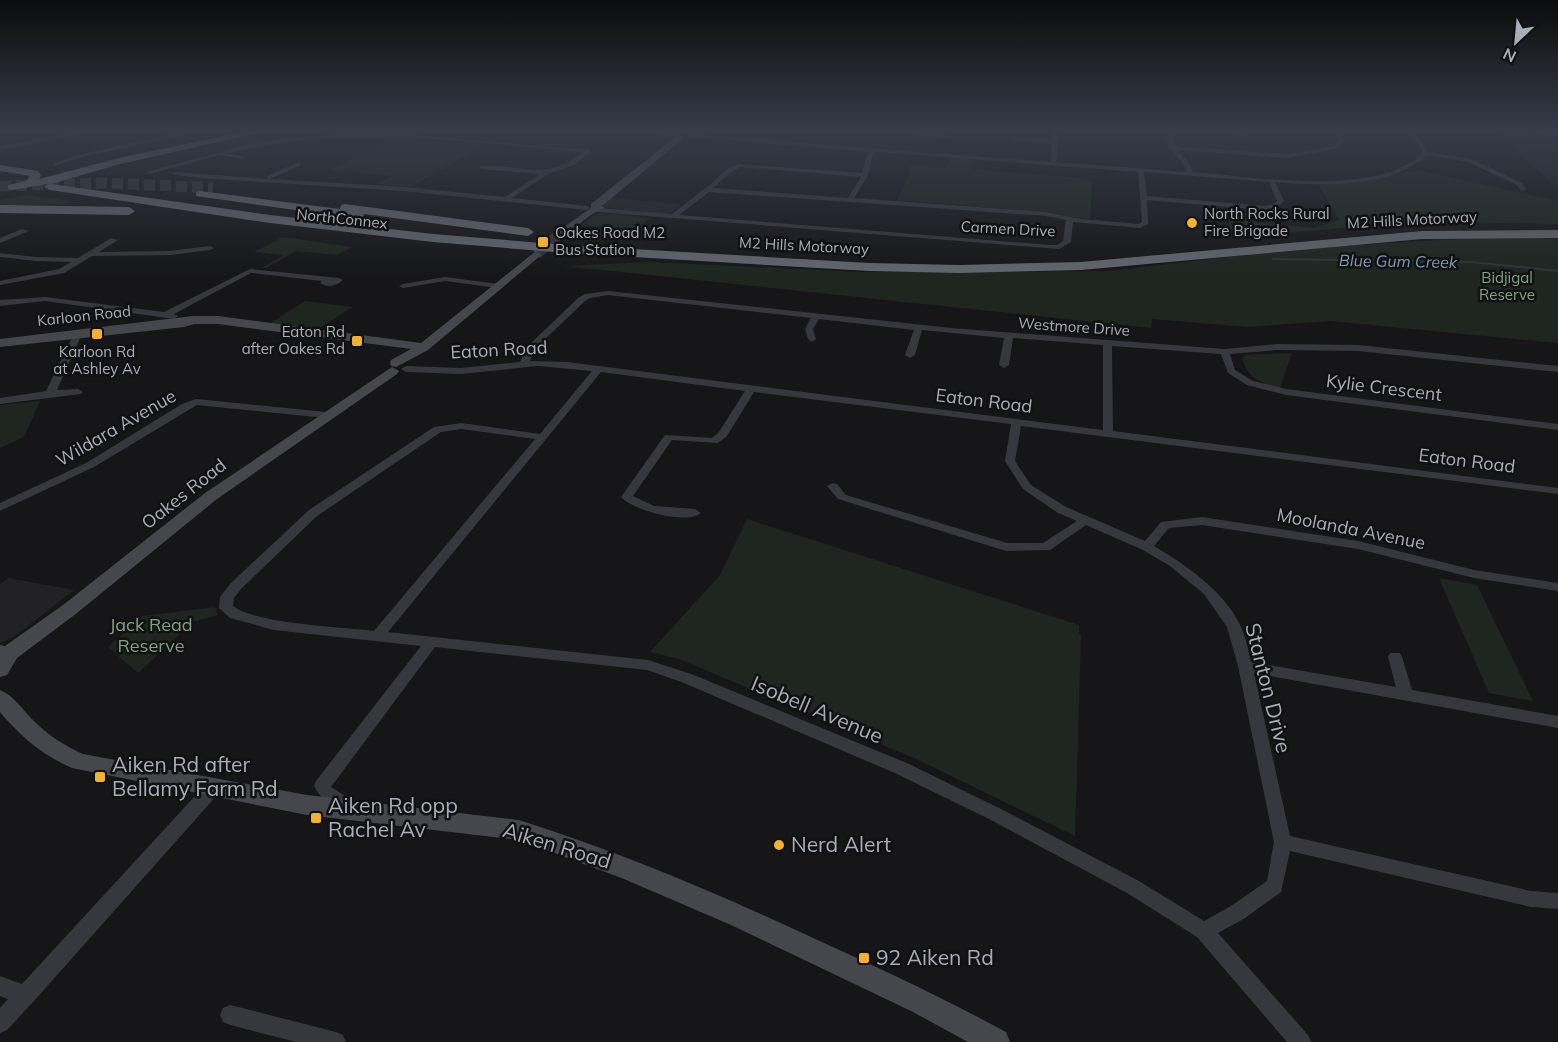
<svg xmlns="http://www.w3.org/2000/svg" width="1558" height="1042" font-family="Mulish,sans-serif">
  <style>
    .built { fill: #222225 }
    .green { fill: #1e261f }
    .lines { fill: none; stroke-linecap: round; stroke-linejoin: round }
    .stream { stroke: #2c353c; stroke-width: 2 }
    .secondary-tunnel { stroke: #333438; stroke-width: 11; stroke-dasharray: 11 5; stroke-linecap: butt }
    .highway-tunnel { stroke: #333438; stroke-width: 11; stroke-dasharray: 11 5; stroke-linecap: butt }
    .street { fill: #37383d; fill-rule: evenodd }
    .secondary { fill: #45474d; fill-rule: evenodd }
    .highway { fill: #63666e; fill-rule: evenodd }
    .poi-dot { fill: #f2b134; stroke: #111113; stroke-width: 2 }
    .labels { text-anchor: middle; stroke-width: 5; stroke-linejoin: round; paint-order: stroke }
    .far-poi-label { font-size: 15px; fill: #a8adb8; stroke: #111113; text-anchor: start }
    .far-street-label { font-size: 15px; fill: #a8adb8; stroke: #111113 }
    .far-park-label { font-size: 15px; fill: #7fa381; stroke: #111113 }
    .far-water-label { font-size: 16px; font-style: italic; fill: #7f9bb3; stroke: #111113 }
    .street-label { font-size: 18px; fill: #a8adb8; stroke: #111113 }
    .park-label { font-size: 18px; fill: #7fa381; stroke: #111113 }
    .near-street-label { font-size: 21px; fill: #a8adb8; stroke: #111113 }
    .near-poi-label { font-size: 21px; fill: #a8adb8; stroke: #111113; text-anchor: start }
  </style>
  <rect width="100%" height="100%" fill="#161618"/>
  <g class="built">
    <path d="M 1492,131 L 1529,131 L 1558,137 L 1558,188 Z"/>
    <path d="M 614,198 L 679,204 L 681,206 L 668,215 L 602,207 L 610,199 Z"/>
    <path d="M 8,578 L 74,590 L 15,636 L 0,643 L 0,584 Z"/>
  </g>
  <g class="green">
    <path d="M 395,138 L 485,145 L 410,187 L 377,184 L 393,176 L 329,170 Z"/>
    <path d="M 951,157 L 974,159 L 971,169 L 1081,178 L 1092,183 L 1090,220 L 1046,212 L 897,200 L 909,176 L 908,165 L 946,167 Z"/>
    <path d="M 1418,170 L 1558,201 L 1558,224 L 1390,221 L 1326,230 L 1241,236 L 1229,231 L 1230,220 L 1315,228 L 1339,220 L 1319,185 Z"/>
    <path d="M 26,195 L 71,201 L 63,204 L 0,206 L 0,200 Z"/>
    <path d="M 601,213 L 650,218 L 636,230 L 582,225 L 595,214 Z"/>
    <path d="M 1508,236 L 1558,239 L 1558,343 L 1330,321 L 1248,327 L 1152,319 L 1151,328 L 564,266 L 649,262 L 862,272 L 1110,271 L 1303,248 Z"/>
    <path d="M 283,237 L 352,247 L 337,255 L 296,251 L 266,268 L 262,268 L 283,255 L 254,252 Z"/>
    <path d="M 305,301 L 352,307 L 317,330 L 269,324 Z"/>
    <path d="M 1292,353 L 1280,388 C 1262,384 1247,378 1242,358 L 1246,355 Z"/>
    <path d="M 40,401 L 24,437 L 0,448 L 0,405 Z"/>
    <path d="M 747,519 L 1079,625 L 1079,634 L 1081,635 L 1075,836 L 916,759 L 679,659 L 650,652 L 720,575 Z"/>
    <path d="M 1439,578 L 1477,585 L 1533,701 L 1489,693 Z"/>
    <path d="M 215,607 L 218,615 L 193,622 L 138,673 L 108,647 L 143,616 Z"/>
  </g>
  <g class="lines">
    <path class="stream" d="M 1273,259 L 1472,262 L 1558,271"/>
    <path class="secondary-tunnel" d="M 536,254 L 564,231"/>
    <path class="highway-tunnel" d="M 0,186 L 106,183 L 213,188"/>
    <g class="street">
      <path d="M 82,131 L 95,131 L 0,150 L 0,146 Z"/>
      <path d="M 188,131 L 200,131 L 78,158 L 55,166 L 52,164 L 77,155 Z"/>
      <path d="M 627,131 L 653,131 L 681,135 L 678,137 Z"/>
      <path d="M 874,131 L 905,131 L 951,136 L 948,138 Z"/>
      <path d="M 1053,131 L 1059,131 L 1056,162 L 1187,172 L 1182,162 L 1168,148 L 1166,131 L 1172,131 L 1174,146 L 1287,154 L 1335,146 L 1339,140 L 1329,131 L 1336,131 L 1345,140 L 1339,148 L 1287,158 L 1177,150 L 1187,160 L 1193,172 C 1254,177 1375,198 1423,153 L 1420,145 L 1403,131 C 1415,131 1424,142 1428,152 L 1472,159 L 1522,183 L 1526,190 L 1521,191 L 1517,185 L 1468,162 L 1427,155 C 1391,189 1322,186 1275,182 L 1284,201 L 1277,207 L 1265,210 L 1147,200 L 1148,224 L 1140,228 L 1073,222 L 1071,242 L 1059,249 L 598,212 L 595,210 L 598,208 L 672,214 L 712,183 L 726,170 L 738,164 L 862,173 L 866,158 L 871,152 L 687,137 L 689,134 L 1050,162 L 1052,144 L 1011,140 L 1014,138 L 1052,140 ZM 876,152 L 1138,172 L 1142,222 L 1139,224 L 1080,219 L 1046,212 L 854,198 L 868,175 L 872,158 ZM 740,167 L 861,177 L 848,198 L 713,188 L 730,173 ZM 1144,172 L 1269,182 L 1277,201 L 1273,204 L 1265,206 L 1147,196 ZM 709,192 L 1046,216 L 1066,220 L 1063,241 L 1057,245 L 1050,245 L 679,215 Z"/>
      <path d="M 1207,131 L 1259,131 L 1245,136 Z"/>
      <path d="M 353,133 L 392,133 L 590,150 L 590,152 L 574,165 L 548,174 L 512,198 L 587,206 L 590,208 L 587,210 L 404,191 L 200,178 L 171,174 L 174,172 L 268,179 L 267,176 L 299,162 L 301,165 L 270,179 L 404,187 L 505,197 L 540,174 L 481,169 L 479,166 C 522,163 543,184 583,152 C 465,143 343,123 227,154 L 245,156 L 243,159 L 220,155 L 149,174 L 146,172 L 257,142 Z"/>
      <path d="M 22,229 L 29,231 L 0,243 L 0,238 Z"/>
      <path d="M 111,238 L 118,240 L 99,252 L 170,251 L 210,246 L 214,248 L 210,250 L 170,255 L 92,256 L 64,273 L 0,285 L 0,281 L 59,269 L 71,262 L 36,261 L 0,257 L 0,253 L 36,257 L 78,258 Z"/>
      <path d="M 250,269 L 339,278 L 343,280 C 337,286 327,288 320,283 L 322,281 L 251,273 L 174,314 L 178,316 L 174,319 L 45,301 L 0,306 L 0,300 L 45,297 L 164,312 Z"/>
      <path d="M 445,277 L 498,284 L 502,286 L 498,288 L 445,281 L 403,288 L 399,286 L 403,284 Z"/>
      <path d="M 608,291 L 951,328 L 1225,349 L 1277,344 L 1358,345 L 1558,366 L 1558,372 L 1358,351 L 1277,350 L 1230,354 L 1235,370 L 1253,381 L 1286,389 L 1558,424 L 1558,430 L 1286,395 L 1247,385 L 1228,373 L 1221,354 L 1112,346 L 1113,431 L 1558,488 L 1558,494 L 1021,426 L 1015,461 L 1031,485 L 1066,507 L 1145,541 L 1161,522 L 1202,517 L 1358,541 L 1474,570 L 1558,583 L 1558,591 L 1474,578 L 1358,549 L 1202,525 L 1169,528 L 1154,546 C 1186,565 1224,591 1240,625 C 1246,636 1248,650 1251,662 L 1396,687 L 1388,657 L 1390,653 L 1400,653 L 1402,657 L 1412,690 L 1558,716 L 1558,728 L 1254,673 L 1290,836 L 1531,891 L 1558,893 L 1558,909 L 1531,907 L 1290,851 L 1281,892 L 1245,918 L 1218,933 L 1308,1035 L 1311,1042 L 1287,1042 L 1197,937 L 1127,893 L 991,820 L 897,774 L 684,683 L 647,670 L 435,647 L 331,787 L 353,801 L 355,806 L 353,811 C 338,816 320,798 314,786 L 316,781 L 421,646 L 274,630 L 230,618 L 219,608 L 220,597 L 231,583 L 309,510 L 434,427 L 461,423 L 540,434 L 592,371 L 538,366 L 461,374 L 406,372 L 401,369 L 406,366 L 461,368 L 520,362 L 529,345 L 578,298 L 585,294 ZM 608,295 L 811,318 L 805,329 L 808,339 L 812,342 L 816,339 L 813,329 L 819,319 L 914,330 L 905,355 L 910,358 L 915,355 L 922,330 L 1004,338 L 999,365 L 1004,368 L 1009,365 L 1013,338 L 1103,345 L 1103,430 L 567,362 L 530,361 L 536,348 L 584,302 L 590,298 ZM 601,372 L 745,391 L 719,432 L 712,438 L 665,435 L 621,497 C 634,511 687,525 701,513 L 695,509 L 654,506 L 633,496 L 672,440 L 718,443 L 727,436 L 754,392 L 1011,424 L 1005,461 L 1023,489 L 1058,513 L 1077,521 L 1043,543 L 1007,543 L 846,495 L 837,484 L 833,483 L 827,486 L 838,499 L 1006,551 L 1050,550 L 1086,525 L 1143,550 L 1170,566 L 1204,594 L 1227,627 L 1238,666 L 1274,842 L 1267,881 L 1231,906 L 1204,921 L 1139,881 L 1003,810 L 909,764 L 694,675 L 648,660 L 388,632 ZM 461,429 L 535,439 L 374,631 C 342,627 256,624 233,606 L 234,598 L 241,589 L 317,516 L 441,432 Z"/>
      <path d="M 78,331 L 82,334 L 57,390 L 78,389 L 83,392 L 81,394 L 0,404 L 0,398 L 46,391 L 74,334 Z"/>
      <path d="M 196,399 L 326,412 L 331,415 L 326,418 L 197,405 L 94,467 L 0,511 L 0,503 L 86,463 L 182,404 Z"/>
      <path d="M 213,781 L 219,783 L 221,788 L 219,793 L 33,1002 L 7,1030 L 0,1033 L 0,1008 L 8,999 L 0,996 L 0,976 L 22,984 L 207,783 Z"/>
      <path d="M 230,1005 L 336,1032 L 343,1035 L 346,1042 L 296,1042 L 230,1025 L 223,1022 L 220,1015 L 223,1008 Z"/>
    </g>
    <g class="secondary">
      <path d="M 1535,131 L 1558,133 L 1558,137 L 1536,133 Z"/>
      <path d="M 678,135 L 685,137 L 602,206 L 605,208 C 601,211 595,212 591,215 C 581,221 572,234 561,233 L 561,229 L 591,208 L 591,204 Z"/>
      <path d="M 536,251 L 541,254 L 540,256 L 428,350 L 396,367 L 391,366 L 390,363 L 391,360 L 411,349 L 218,324 L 194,324 L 184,327 L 0,347 L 0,339 L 193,316 L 218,316 L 421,343 Z"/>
      <path d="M 392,367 L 399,371 L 397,374 L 217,499 L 77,613 L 17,658 L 7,675 L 0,677 L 0,645 L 5,646 L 63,605 L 205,493 Z"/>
      <path d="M 0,690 C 14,695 24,712 35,722 C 49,736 65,746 83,754 L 307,795 L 519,820 C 614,850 707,889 798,931 C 868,963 938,995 1006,1032 L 1010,1042 L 968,1042 L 911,1011 L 731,925 L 624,879 L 519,840 L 307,815 L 72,768 C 42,755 21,737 0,712 Z"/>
    </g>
    <g class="highway">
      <path d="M 247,131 L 267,131 L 120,164 L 51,184 L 270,215 L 433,234 L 566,245 L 869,263 L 959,265 L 1081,262 L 1422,231 L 1558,230 L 1558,238 L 1422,239 L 1081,270 L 959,273 L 869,271 L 566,253 L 433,242 L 270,223 L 50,190 L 44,187 L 47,184 L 12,190 L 8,189 L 8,185 L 26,181 L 30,176 L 0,171 L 0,165 L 38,171 L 41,176 L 39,179 L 119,158 Z"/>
      <path d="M 200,191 L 340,209 L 341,205 L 345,204 L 528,228 L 534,232 L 528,236 L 364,214 L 363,218 L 359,219 L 196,196 L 196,192 Z"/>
      <path d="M 0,205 L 129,207 L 135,211 L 129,215 L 0,213 Z"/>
    </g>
  </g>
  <linearGradient id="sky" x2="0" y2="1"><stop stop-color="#0c0c0d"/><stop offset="0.47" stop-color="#363c48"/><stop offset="1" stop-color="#363c48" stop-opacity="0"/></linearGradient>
  <rect width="1558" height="277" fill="url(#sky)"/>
  <g class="poi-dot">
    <circle cx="1192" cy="223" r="6"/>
    <rect x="537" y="236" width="12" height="12" rx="3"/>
    <rect x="91" y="328" width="12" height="12" rx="3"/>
    <rect x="351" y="335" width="12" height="12" rx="3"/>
    <rect x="94" y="771" width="12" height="12" rx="3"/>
    <rect x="310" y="812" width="12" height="12" rx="3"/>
    <circle cx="779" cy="845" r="6"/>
    <rect x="858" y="952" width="12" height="12" rx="3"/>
  </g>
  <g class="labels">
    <g class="far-poi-label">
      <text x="1204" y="219">North Rocks Rural<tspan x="1204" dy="17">Fire Brigade</tspan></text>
      <text x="555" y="238">Oakes Road M2<tspan x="555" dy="17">Bus Station</tspan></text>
      <text x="345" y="337" text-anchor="end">Eaton Rd<tspan x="345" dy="17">after Oakes Rd</tspan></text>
      <text x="97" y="357" text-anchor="middle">Karloon Rd<tspan x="97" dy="17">at Ashley Av</tspan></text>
    </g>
    <g class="far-street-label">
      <text transform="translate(342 219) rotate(6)" y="5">NorthConnex</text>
      <text transform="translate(1412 220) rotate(-3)" y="5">M2 Hills Motorway</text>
      <text transform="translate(1008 229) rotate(3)" y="5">Carmen Drive</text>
      <text transform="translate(804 246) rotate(3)" y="5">M2 Hills Motorway</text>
      <text transform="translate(84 316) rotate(-6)" y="5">Karloon Road</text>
      <text transform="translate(1074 327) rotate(4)" y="5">Westmore Drive</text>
    </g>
    <g class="far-park-label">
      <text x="1507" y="283">Bidjigal<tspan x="1507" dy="17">Reserve</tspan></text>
    </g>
    <g class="far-water-label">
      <text transform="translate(1398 261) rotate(1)" y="6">Blue Gum Creek</text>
    </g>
    <g class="street-label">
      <text transform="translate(499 350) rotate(-3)" y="6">Eaton Road</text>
      <text transform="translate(1384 388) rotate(7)" y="6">Kylie Crescent</text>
      <text transform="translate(984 401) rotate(7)" y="6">Eaton Road</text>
      <text transform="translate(116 428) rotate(-30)" y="6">Wildara Avenue</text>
      <text transform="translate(1467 461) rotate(7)" y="6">Eaton Road</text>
      <text transform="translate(184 494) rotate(-38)" y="6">Oakes Road</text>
      <text transform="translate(1351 529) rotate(11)" y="6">Moolanda Avenue</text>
    </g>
    <g class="park-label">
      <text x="151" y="631">Jack Read<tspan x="151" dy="21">Reserve</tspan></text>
    </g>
    <g class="near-street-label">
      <text transform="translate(1268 688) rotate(76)" y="7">Stanton Drive</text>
      <text transform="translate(817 710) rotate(23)" y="7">Isobell Avenue</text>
      <text transform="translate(557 846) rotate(17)" y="7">Aiken Road</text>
    </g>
    <g class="near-poi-label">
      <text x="112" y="772">Aiken Rd after<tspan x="112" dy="24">Bellamy Farm Rd</tspan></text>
      <text x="328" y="813">Aiken Rd opp<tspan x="328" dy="24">Rachel Av</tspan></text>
      <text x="791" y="852">Nerd Alert</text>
      <text x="876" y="965">92 Aiken Rd</text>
    </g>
  </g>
  <g transform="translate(1516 42) rotate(206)" stroke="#111113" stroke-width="4.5" paint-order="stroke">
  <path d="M0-4.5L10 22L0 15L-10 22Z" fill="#a8adb8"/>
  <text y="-9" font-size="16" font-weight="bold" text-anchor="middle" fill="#a8adb8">N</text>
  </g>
</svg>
